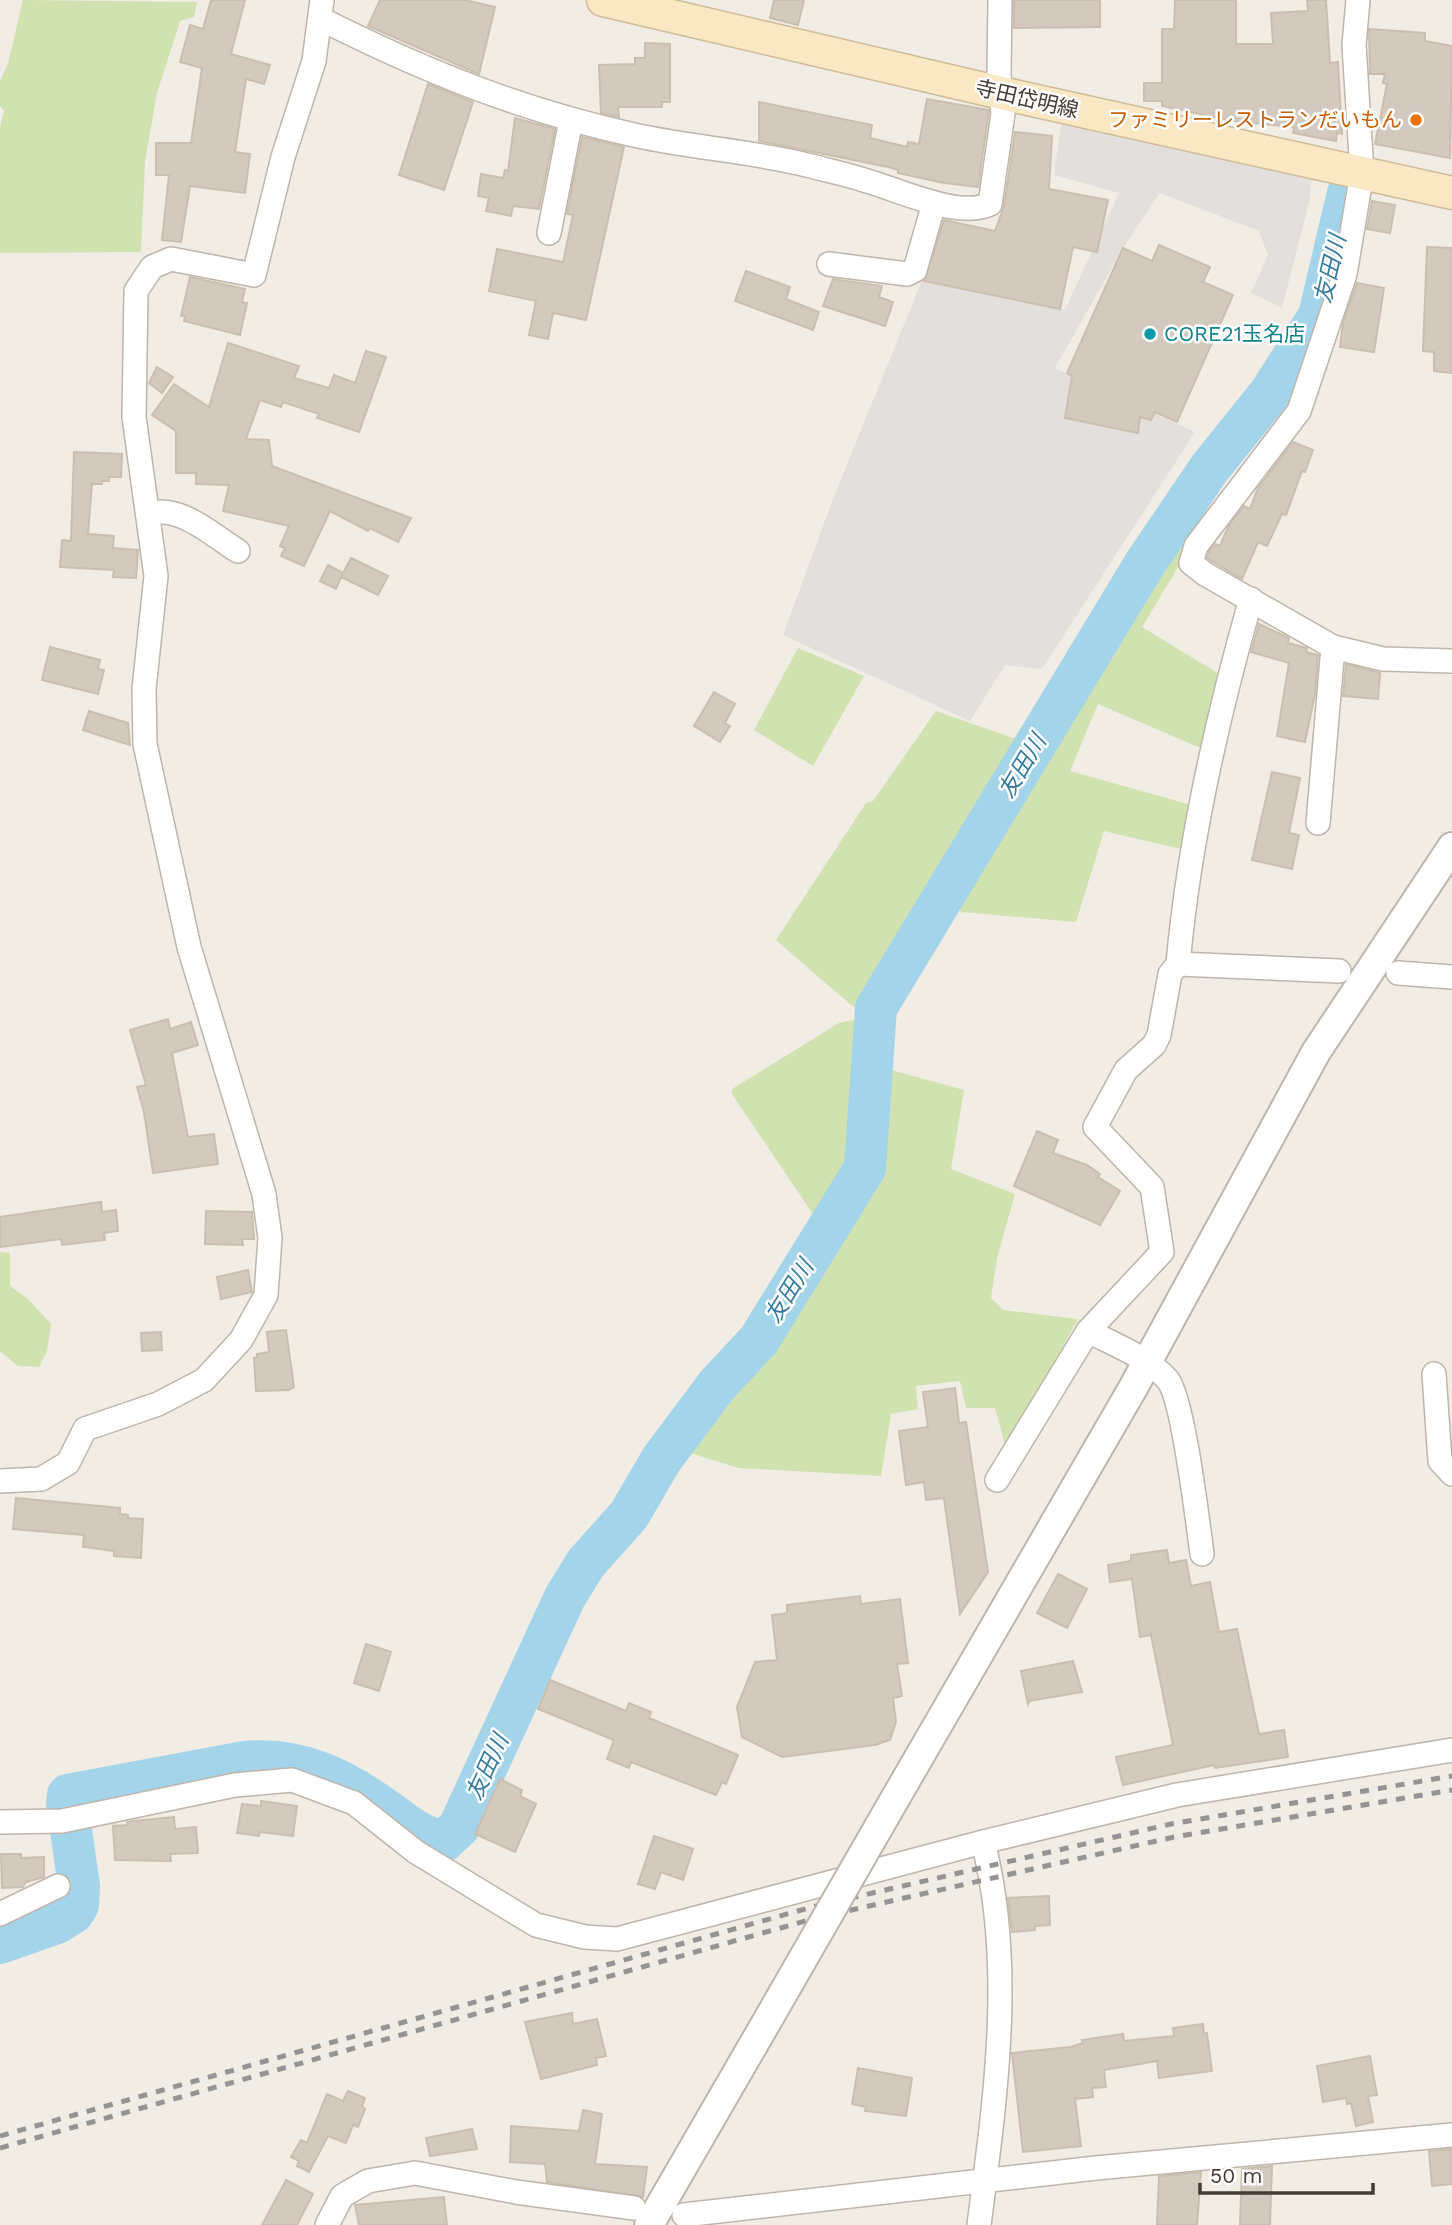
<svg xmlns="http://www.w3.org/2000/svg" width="1452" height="2225" font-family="'Work Sans','Noto Sans JP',sans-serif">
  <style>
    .green { fill: #d0e2b0 }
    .parking { fill: #e2dfdc }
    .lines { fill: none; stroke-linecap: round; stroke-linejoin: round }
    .river { stroke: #a4d4ea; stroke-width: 42 }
    .building { fill: #d4c9be; stroke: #cbbeaf; stroke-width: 2 }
    .minor-casing { stroke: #beb5ab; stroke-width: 26 }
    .tertiary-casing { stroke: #beb5ab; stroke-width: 32 }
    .secondary-casing { stroke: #cdba97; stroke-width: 35 }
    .minor { stroke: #fff; stroke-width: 23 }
    .tertiary { stroke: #fff; stroke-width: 28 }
    .secondary { stroke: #fae8c5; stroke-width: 32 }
    .rail { stroke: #949494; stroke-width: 5; stroke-dasharray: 9 9; stroke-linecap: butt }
    .tertiary-bridge-casing { stroke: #beb5ab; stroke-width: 32; stroke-linecap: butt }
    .tertiary-bridge { stroke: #fff; stroke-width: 28 }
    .food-dot { fill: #e8710a; stroke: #fff; stroke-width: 2.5 }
    .culture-dot { fill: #0f9aa8; stroke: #fff; stroke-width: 2.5 }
    .labels { text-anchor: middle; stroke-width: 5; stroke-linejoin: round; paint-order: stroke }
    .street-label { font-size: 21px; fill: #423c35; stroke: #fff }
    .food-label { font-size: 21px; fill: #c56008; stroke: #fff; text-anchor: end }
    .culture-label { font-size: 21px; fill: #0d838f; stroke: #fff; text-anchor: start }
    .water-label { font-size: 23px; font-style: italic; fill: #357b9e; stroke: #fff }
  </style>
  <rect width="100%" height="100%" fill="#f1ece4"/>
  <g class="green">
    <path d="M 23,0 L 197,2 L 194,17 L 180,21 L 157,93 L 145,161 L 141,252 L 0,253 L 0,128 L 4,111 L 0,106 L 0,81 L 8,64 Z"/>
    <path d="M 1184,514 L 1195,539 L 1142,627 L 1224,677 L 1203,749 L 1098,704 L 1070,771 L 1195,806 L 1185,850 L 1104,831 L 1076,922 L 961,912 L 954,894 L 972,859 Z"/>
    <path d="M 798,648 L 864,676 L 813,766 L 754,730 Z"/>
    <path d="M 936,711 L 1030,744 L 894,965 L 868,1014 L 851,1005 L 776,940 L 866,803 L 873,801 Z"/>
    <path d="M 867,1017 L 859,1165 L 815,1217 L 732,1094 L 732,1089 L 839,1023 Z"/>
    <path d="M 884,1068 L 964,1090 L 951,1169 L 1015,1194 L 997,1258 L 991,1298 L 1003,1310 L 1078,1319 L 1006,1448 L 995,1408 L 966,1408 L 960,1381 L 916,1386 L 918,1409 L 891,1414 L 881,1476 L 739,1468 L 687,1452 L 748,1372 L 874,1169 Z"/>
    <path d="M 0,1252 L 10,1253 L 10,1286 L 28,1299 L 51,1324 L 47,1351 L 39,1367 L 18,1366 L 0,1351 Z"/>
  </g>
  <path class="parking" d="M 1062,118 L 1312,177 L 1310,199 L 1282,308 L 1251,293 L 1268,255 L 1259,231 L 1160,193 L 1123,248 L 1055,368 L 1195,432 L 1042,669 L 1005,665 L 970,721 L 783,635 L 833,499 L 925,273 L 956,275 L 1065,310 L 1119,193 L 1054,175 Z"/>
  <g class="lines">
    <path class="river" d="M 0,1943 L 57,1923 L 73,1913 L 78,1905 L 79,1886 L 67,1803 L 68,1795 L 245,1762 C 302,1757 344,1779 389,1812 C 407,1825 422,1838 444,1841 L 459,1827 L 565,1597 L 586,1563 L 629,1515 L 661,1460 L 717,1385 L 759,1340 L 865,1168 L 876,1008 L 1144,565 L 1209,469 L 1270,393 L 1319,316 L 1348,193"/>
  </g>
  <g class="building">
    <path d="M 211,0 L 245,0 L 231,54 L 270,65 L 264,84 L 246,79 L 235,152 L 250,154 L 245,193 L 190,186 L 181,242 L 162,240 L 169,175 L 156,175 L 156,143 L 191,143 L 202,68 L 180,62 L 190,25 L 203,29 Z"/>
    <path d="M 380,0 L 465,0 L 495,7 L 479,74 L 368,26 Z"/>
    <path d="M 774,0 L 804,0 L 798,25 L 770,18 Z"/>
    <path d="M 1014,0 L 1100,0 L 1100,27 L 1014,28 Z"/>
    <path d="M 1175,0 L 1236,0 L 1236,44 L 1273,44 L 1271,13 L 1308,11 L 1307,0 L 1326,0 L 1330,63 L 1338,62 L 1342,134 L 1337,133 L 1336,141 L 1293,133 L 1294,127 L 1233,121 L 1162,106 L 1162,101 L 1144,101 L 1144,83 L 1162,83 L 1162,29 L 1174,29 Z"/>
    <path d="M 1369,29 L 1425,33 L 1425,41 L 1452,46 L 1450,158 L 1375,144 L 1387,84 L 1383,83 L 1385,74 L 1370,74 Z"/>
    <path d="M 645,43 L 670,44 L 670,102 L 662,102 L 662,107 L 618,107 L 619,117 L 601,113 L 599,65 L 635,64 L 635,58 L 645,58 Z"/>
    <path d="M 428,84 L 473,102 L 444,190 L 399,175 Z"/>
    <path d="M 927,99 L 989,110 L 978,187 L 944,183 L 898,173 L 898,170 L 888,167 L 759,141 L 759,102 L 872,125 L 870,138 L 907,147 L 908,142 L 919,144 Z"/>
    <path d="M 515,118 L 555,129 L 539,209 L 513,206 L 511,216 L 486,211 L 489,198 L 478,196 L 481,174 L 503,178 L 505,170 L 508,171 Z"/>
    <path d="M 1015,132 L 1052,136 L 1049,189 L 1108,200 L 1097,252 L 1073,247 L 1060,309 L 924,281 L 944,220 L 995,231 L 1004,206 Z"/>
    <path d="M 582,137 L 624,147 L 586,320 L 553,313 L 548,339 L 529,335 L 536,301 L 489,291 L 497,249 L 563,262 L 573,215 L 567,214 Z"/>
    <path d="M 1372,201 L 1395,205 L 1390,233 L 1367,229 Z"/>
    <path d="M 1159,245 L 1210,267 L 1203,282 L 1233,295 L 1177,422 L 1155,412 L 1151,420 L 1140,417 L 1138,433 L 1065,418 L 1072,376 L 1067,373 L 1123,248 L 1152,261 Z"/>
    <path d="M 1427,247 L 1452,248 L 1452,373 L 1434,371 L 1434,352 L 1423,351 Z"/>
    <path d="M 746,271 L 790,287 L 786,299 L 819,312 L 813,330 L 735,301 Z"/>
    <path d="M 190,277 L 245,289 L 242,302 L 247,303 L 240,335 L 184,321 L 185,316 L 181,316 Z"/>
    <path d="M 833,279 L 882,286 L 879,297 L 893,302 L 885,326 L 823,306 Z"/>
    <path d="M 1357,283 L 1384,288 L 1374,352 L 1340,347 L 1343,323 Z"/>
    <path d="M 228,343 L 299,366 L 294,378 L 329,388 L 334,375 L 355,383 L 366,351 L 386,357 L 359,432 L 317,418 L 319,414 L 283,402 L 281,407 L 260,400 L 246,439 L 269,440 L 272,466 L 411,518 L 398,542 L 370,528 L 368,531 L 330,511 L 304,566 L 281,556 L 285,548 L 280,546 L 289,526 L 223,511 L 229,485 L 196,484 L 196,473 L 176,473 L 176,431 L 152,415 L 174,384 L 209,407 Z"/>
    <path d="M 157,367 L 173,377 L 162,393 L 149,383 Z"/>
    <path d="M 1293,442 L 1313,450 L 1305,472 L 1302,471 L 1286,515 L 1282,514 L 1267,546 L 1258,542 L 1242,579 L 1207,558 L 1209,552 L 1215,544 L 1220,546 L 1229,525 L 1244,506 L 1250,509 L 1258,488 Z"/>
    <path d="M 74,452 L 122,454 L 121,477 L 109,477 L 109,481 L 102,481 L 102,484 L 92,484 L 88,534 L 114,536 L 113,548 L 138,550 L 136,578 L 113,577 L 114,570 L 60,567 L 62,540 L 71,541 Z"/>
    <path d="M 351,558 L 388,576 L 378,595 L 341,577 Z"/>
    <path d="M 328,565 L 343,573 L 336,589 L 320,581 Z"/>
    <path d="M 1259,624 L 1289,638 L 1288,643 L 1307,648 L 1306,652 L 1318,655 L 1315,694 L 1305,742 L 1277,736 L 1289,663 L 1251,652 Z"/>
    <path d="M 50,647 L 100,660 L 98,669 L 104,670 L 98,694 L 42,680 Z"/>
    <path d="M 1346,664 L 1380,673 L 1378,699 L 1343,696 Z"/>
    <path d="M 714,692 L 735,704 L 725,723 L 730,726 L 720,742 L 694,726 Z"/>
    <path d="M 89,711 L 128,723 L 130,745 L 83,730 Z"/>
    <path d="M 1272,772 L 1300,778 L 1289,833 L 1299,835 L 1292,869 L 1252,860 Z"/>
    <path d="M 168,1019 L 170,1029 L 191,1022 L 198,1045 L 172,1053 L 188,1137 L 214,1134 L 218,1164 L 153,1173 L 144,1112 L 137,1087 L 146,1085 L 130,1030 Z"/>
    <path d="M 1037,1131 L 1058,1140 L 1053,1153 L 1087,1165 L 1100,1174 L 1098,1177 L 1120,1191 L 1100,1225 L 1014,1186 Z"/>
    <path d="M 101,1202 L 102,1212 L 116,1210 L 118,1231 L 104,1233 L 105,1240 L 62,1245 L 61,1239 L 0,1247 L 0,1217 Z"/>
    <path d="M 206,1211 L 252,1212 L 254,1239 L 242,1239 L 243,1245 L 205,1244 Z"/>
    <path d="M 248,1270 L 252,1292 L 221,1299 L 217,1277 Z"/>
    <path d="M 286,1330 L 294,1387 L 289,1390 L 256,1391 L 254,1358 L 257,1357 L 257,1354 L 269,1352 L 267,1332 Z"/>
    <path d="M 161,1332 L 162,1350 L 142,1351 L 141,1333 Z"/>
    <path d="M 955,1388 L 959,1423 L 966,1422 L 988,1572 L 960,1614 L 944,1498 L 926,1500 L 924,1482 L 906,1485 L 899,1431 L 928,1427 L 923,1392 Z"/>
    <path d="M 16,1498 L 120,1508 L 120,1514 L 128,1515 L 128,1518 L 143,1519 L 141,1558 L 114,1556 L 114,1551 L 83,1547 L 84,1535 L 13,1529 Z"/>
    <path d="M 1167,1550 L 1169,1563 L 1186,1560 L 1191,1586 L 1210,1582 L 1219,1632 L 1237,1629 L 1259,1734 L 1284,1730 L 1288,1757 L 1215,1768 L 1214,1765 L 1123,1785 L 1116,1757 L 1173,1745 L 1151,1635 L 1140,1637 L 1132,1579 L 1110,1582 L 1108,1565 L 1131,1561 L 1131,1555 Z"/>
    <path d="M 1058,1574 L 1087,1589 L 1067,1628 L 1037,1613 Z"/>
    <path d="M 860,1596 L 861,1604 L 900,1599 L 908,1663 L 897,1664 L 902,1696 L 893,1698 L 896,1722 L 890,1740 L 875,1745 L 782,1757 L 742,1737 L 737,1707 L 755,1662 L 777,1660 L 772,1615 L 787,1613 L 787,1605 Z"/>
    <path d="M 366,1644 L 391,1652 L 379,1691 L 354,1683 Z"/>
    <path d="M 1073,1661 L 1082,1692 L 1029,1701 L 1028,1704 L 1021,1671 Z"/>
    <path d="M 550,1680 L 626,1711 L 629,1703 L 651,1712 L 649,1718 L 738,1755 L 726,1784 L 722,1782 L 716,1795 L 631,1762 L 629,1768 L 607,1759 L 614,1740 L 538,1709 Z"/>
    <path d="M 500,1779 L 522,1790 L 520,1796 L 536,1804 L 515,1852 L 475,1834 Z"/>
    <path d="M 261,1801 L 297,1806 L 293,1836 L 260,1832 L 259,1836 L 237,1833 L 242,1804 L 261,1806 Z"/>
    <path d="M 174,1817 L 175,1829 L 196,1827 L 198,1853 L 170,1854 L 171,1861 L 115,1860 L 113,1826 L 128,1825 L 127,1822 L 133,1821 Z"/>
    <path d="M 654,1836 L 693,1849 L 683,1880 L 661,1872 L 655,1889 L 638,1884 Z"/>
    <path d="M 1,1854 L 21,1854 L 21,1858 L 44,1857 L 44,1877 L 26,1882 L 23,1887 L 2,1888 Z"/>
    <path d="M 1049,1896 L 1050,1925 L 1035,1926 L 1035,1930 L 1012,1932 L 1008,1898 Z"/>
    <path d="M 572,2013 L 573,2024 L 597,2019 L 606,2056 L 596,2058 L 597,2065 L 541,2079 L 525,2022 Z"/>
    <path d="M 1203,2024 L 1204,2034 L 1207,2033 L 1212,2071 L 1159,2078 L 1157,2061 L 1104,2070 L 1106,2087 L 1092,2088 L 1093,2097 L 1075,2099 L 1081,2146 L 1023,2152 L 1012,2053 L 1071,2047 L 1083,2043 L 1082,2040 L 1123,2034 L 1124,2041 L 1174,2036 L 1173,2028 Z"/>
    <path d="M 1370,2056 L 1377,2095 L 1368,2096 L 1373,2122 L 1356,2126 L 1351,2103 L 1347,2104 L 1346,2098 L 1323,2102 L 1317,2066 Z"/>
    <path d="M 858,2068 L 912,2078 L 906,2116 L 865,2111 L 866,2107 L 852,2104 Z"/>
    <path d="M 348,2091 L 365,2098 L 362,2106 L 365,2109 L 358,2127 L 353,2125 L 346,2143 L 328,2136 L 309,2172 L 297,2166 L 299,2161 L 291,2157 L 301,2140 L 307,2143 L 327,2094 L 343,2101 Z"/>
    <path d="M 583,2110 L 602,2114 L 595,2164 L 647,2167 L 643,2197 L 547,2182 L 545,2164 L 510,2162 L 511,2126 L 579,2131 Z"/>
    <path d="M 472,2129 L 477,2149 L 430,2156 L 426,2138 Z"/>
    <path d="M 1452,2149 L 1452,2184 L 1432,2186 L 1429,2151 Z"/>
    <path d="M 1272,2166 L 1270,2225 L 1240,2225 L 1242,2169 Z"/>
    <path d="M 1201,2172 L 1197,2225 L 1157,2225 L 1159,2176 Z"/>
    <path d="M 286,2180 L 313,2194 L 297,2225 L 262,2225 Z"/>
    <path d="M 444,2197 L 447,2225 L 359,2225 L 355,2205 Z"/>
  </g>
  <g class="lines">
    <g class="minor-casing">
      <g id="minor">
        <path d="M 1358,0 L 1354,45 L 1362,173 L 1345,274 L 1299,411 L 1196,546 L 1191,563 L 1205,574 L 1333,647 L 1383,659 L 1452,661"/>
        <path d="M 321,19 C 424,71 521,110 634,135 C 692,148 753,151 811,166 C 830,171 849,175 867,181 C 899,190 959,219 990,204 L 1003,114 L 999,75 L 1000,0"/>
        <path d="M 549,233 L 571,120"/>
        <path d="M 829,264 L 907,274 L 915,270 L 934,203"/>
        <path d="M 148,514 C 180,504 212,535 238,551"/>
        <path d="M 1318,823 L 1333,647"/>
        <path d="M 1178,964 L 1339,971"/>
        <path d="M 1398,973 L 1452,977"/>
        <path d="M 1088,1331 C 1115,1345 1147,1357 1167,1379 C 1183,1396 1198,1525 1202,1554"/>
        <path d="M 1434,1374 L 1440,1461 L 1452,1474"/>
        <path d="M 997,1480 L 1088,1331 L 1162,1252 L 1152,1187 L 1095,1127 L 1126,1070 L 1154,1045 L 1159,1035 L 1170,974 L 1178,964 C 1189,840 1217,718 1251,599"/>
        <path d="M 0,1481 L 41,1479 L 68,1463 L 85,1429 L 158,1404 L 204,1380 L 241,1340 L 266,1295 L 270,1238 L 264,1194 L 189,947 L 145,744 L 144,689 L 156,576 L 134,417 L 136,291 L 152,267 L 171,259 L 254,275 L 283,157 L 314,61 L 322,0"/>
        <path d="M 0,1822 L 62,1821 L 235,1785 L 292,1780 L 354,1803 L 416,1852 L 536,1925 L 585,1937 L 617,1939 L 983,1842 L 1177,1795 L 1452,1750"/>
        <path d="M 0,1914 L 58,1886"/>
        <path d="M 684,2215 L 1096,2168 L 1452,2135"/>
        <path d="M 327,2225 L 342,2196 L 368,2181 L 415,2173 L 516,2192 L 634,2208"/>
        <path d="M 979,2225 C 995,2100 1015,1966 983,1842"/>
      </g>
    </g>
    <g class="tertiary-casing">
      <g id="tertiary">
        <path d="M 896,1797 L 1133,1388 L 1316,1052 L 1452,847"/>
        <path d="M 649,2225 L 770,2016"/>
      </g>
    </g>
    <g class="secondary-casing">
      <path id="secondary" d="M 603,0 L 1001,93 L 1452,193"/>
    </g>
    <use href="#minor" class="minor"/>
    <use href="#tertiary" class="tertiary"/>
    <use href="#secondary" class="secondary"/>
    <g class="rail">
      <path d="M 0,2136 L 812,1907 L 1171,1824 L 1452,1776"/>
      <path d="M 0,2148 L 816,1918 L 1174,1837 L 1452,1790"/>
    </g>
    <g class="tertiary-bridge-casing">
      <path id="tertiary-bridge" d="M 770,2016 L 896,1797"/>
    </g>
    <use href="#tertiary-bridge" class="tertiary-bridge"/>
  </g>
  <circle class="food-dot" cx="1416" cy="120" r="7"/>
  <circle class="culture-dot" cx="1150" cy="334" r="7"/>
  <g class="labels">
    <g class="street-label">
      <text transform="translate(1027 99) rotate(13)" y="7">寺田岱明線</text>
    </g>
    <g class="food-label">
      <text x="1402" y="127">ファミリーレストランだいもん</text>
    </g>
    <g class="culture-label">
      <text x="1164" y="341">CORE21玉名店</text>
    </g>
    <g class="water-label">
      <text transform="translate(1330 269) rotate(-77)" y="8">友田川</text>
      <text transform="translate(1022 766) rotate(-59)" y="8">友田川</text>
      <text transform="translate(789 1291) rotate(-58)" y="8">友田川</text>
      <text transform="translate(487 1767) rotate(-65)" y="8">友田川</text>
    </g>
  </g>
  <path d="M1200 2183v10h173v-10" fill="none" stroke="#423c35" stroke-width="3.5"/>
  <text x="1210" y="2183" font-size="21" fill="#423c35" stroke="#ffffff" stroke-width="5" paint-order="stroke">50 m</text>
</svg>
